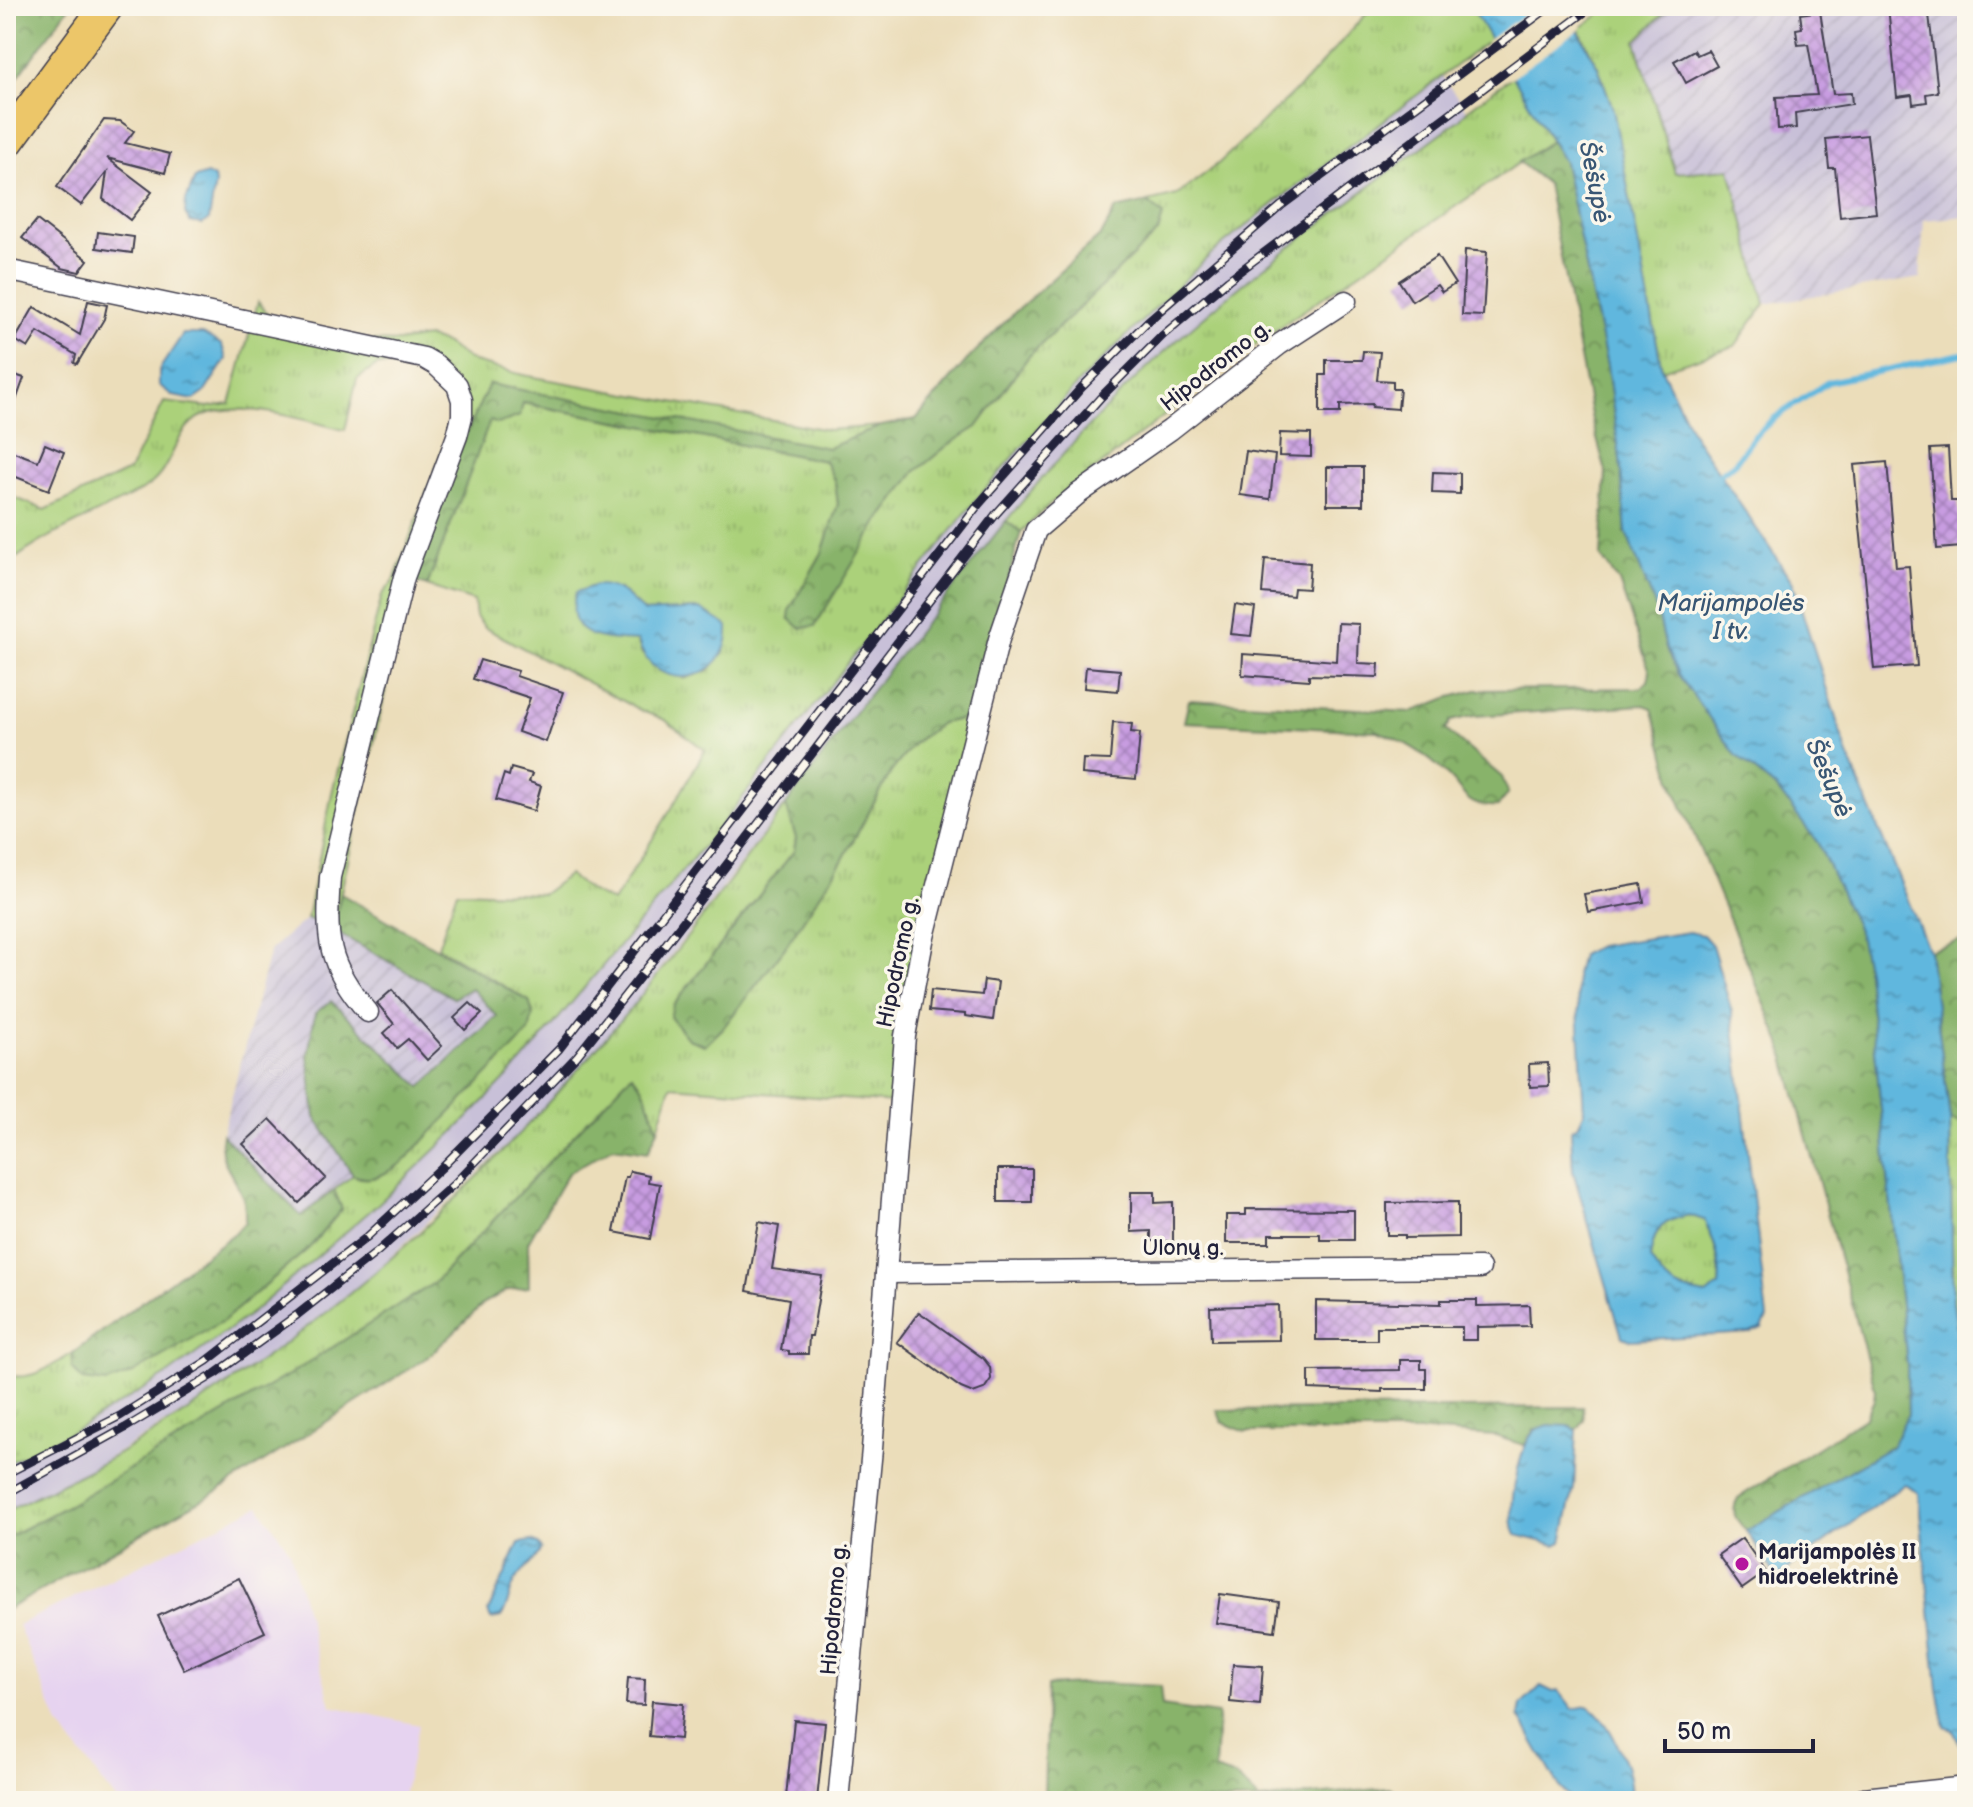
<svg xmlns="http://www.w3.org/2000/svg" width="1973" height="1807" font-family="'Balsamiq Sans',sans-serif">
  <style>
    .built { fill: #e6d3f0 }
    .industrial { fill: url(#industrial-furrows) }
    .railway { fill: #c8c0d8 }
    .grass { fill: url(#grass-tufts); stroke: #667a5a; stroke-width: 2; fill-rule: evenodd }
    .forest { fill: url(#forest-crowns); stroke: #556a52; stroke-width: 2 }
    .water { fill: url(#water-ripples); stroke: #426c8c; stroke-width: 2; fill-rule: evenodd }
    .pier { fill: #ebddba }
    .lines { fill: none; stroke-linecap: round; stroke-linejoin: round }
    .stream { stroke: #61b7de; stroke-width: 6 }
    .building { fill: url(#building-cross-hatch) }
    .minor-casing { stroke: #403e4e; stroke-width: 23 }
    .tertiary-casing { stroke: #403e4e; stroke-width: 29 }
    .primary-casing { stroke: #403e4e; stroke-width: 35 }
    .minor { stroke: #fff; stroke-width: 20 }
    .tertiary { stroke: #fff; stroke-width: 26 }
    .primary { stroke: #ecc669; stroke-width: 32 }
    .rail-casing { stroke: #22223b; stroke-width: 9 }
    .rail { stroke: #fbf7ec; stroke-width: 6; stroke-dasharray: 18; stroke-linecap: butt }
    .poi-dot { fill: #b5179e; stroke: #fbf7ec; stroke-width: 3 }
    .labels { text-anchor: middle; stroke-width: 7; stroke-linejoin: round; paint-order: stroke }
    .street-label { font-size: 22px; fill: #22223b; stroke: #fbf7ec }
    .poi-label { font-size: 22px; font-weight: bold; fill: #22223b; stroke: #fbf7ec; text-anchor: start }
    .water-label { font-size: 24px; font-style: italic; fill: #385674; stroke: #fbf7ec }
  </style>
  <defs>
    <pattern id="industrial-furrows" width="10" height="10" patternUnits="userSpaceOnUse" patternTransform="scale(2)"><rect width="10" height="10" fill="#c8c0d8"/><path d="M-1 1l2-2M0 10L10 0M9 11l2-2" fill="none" stroke="#aca5ba"/></pattern>
    <pattern id="grass-tufts" width="24" height="20" patternUnits="userSpaceOnUse" patternTransform="scale(2)"><rect width="24" height="20" fill="#abd17a"/><path d="M3 7l-1-3M5 7V3M7 7l1-3M15 17l-1-3M17 17v-4M19 17l1-3" fill="none" stroke="#93b36a"/></pattern>
    <pattern id="forest-crowns" width="20" height="18" patternUnits="userSpaceOnUse" patternTransform="scale(2)"><rect width="20" height="18" fill="#88b36a"/><path d="M2 6a3 3 0 1 1 6 0M12 15a3 3 0 1 1 6 0" fill="none" stroke="#6f9158"/></pattern>
    <pattern id="water-ripples" width="26" height="14" patternUnits="userSpaceOnUse" patternTransform="scale(2)"><rect width="26" height="14" fill="#61b7de"/><path d="M2 4q2-2 4 0t4 0M15 11q2-2 4 0t4 0" fill="none" stroke="#5094b5"/></pattern>
    <pattern id="building-cross-hatch" width="8" height="8" patternUnits="userSpaceOnUse" patternTransform="scale(2)"><rect width="8" height="8" fill="#c89ce1"/><path d="M0 0l8 8M0 8l8-8" fill="none" stroke="#a27fb8"/></pattern>
  </defs>
  <rect width="100%" height="100%" fill="#fbf7ec"/>
  <filter id="ink" filterUnits="userSpaceOnUse"><feTurbulence type="fractalNoise" baseFrequency=".0125" numOctaves="2"/><feDisplacementMap in="SourceGraphic" scale="16" xChannelSelector="R" yChannelSelector="G"/><feConvolveMatrix kernelMatrix="1 2 1 2 8 2 1 2 1" color-interpolation-filters="sRGB"/></filter>
  <filter id="wash" filterUnits="userSpaceOnUse"><feTurbulence type="fractalNoise" baseFrequency=".006" numOctaves="4" result="noise"/><feDisplacementMap in="SourceGraphic" scale="32" xChannelSelector="R" yChannelSelector="G"/><feGaussianBlur stdDeviation="1.8" result="paint"/><feColorMatrix in="noise" values="0 0 0 0 0 0 0 0 0 0 0 0 0 0 0 0 0 1.4 0 .05"/><feComposite in="paint" operator="in"/></filter>
  <g filter="url(#wash)">
    <rect width="100%" height="100%" fill="#ebddba"/>
    <path class="built" d="M 259,1506 L 290,1551 L 331,1706 L 419,1725 L 402,1801 L 117,1801 L 59,1725 L 18,1625 Z"/>
    <g class="industrial">
      <path d="M 1671,6 L 1967,6 L 1967,216 L 1924,220 L 1920,278 L 1765,304 L 1730,169 L 1675,173 L 1636,41 Z"/>
      <path d="M 307,918 L 471,988 L 497,1016 L 421,1087 L 331,1001 L 315,1117 L 353,1175 L 301,1216 L 222,1134 L 270,950 Z"/>
    </g>
    <path class="railway" d="M 1441,75 L 1467,110 L 1460,119 L 1234,292 L 1171,345 L 1108,407 L 1018,507 L 953,588 L 859,707 L 637,1000 L 570,1078 L 513,1139 L 377,1270 L 297,1335 L 197,1404 L 94,1467 L 6,1511 L 6,1464 L 76,1430 L 170,1373 L 254,1311 L 377,1205 L 452,1134 L 522,1062 L 720,826 L 975,501 L 1078,383 L 1211,254 Z"/>
    <g class="grass">
      <path d="M 1373,6 L 1414,6 L 1418,9 L 1428,6 L 1471,6 L 1491,39 L 1277,201 L 1211,254 L 1078,383 L 975,501 L 720,826 L 522,1062 L 452,1134 L 377,1205 L 254,1311 L 170,1373 L 76,1430 L 6,1464 L 6,1375 C 31,1382 53,1365 73,1353 L 72,1368 L 223,1321 L 310,1247 L 342,1209 L 334,1190 L 353,1175 C 371,1184 386,1173 402,1163 L 529,1001 L 438,947 L 457,891 L 543,894 L 568,875 L 595,894 L 613,902 L 675,803 L 705,750 L 665,720 L 642,711 L 485,628 L 476,617 L 474,601 L 427,586 L 490,420 L 522,403 L 825,461 L 835,482 L 838,504 L 822,553 L 790,610 L 878,522 L 915,472 L 948,445 L 977,427 L 1029,356 L 1158,232 L 1163,215 L 1148,202 L 1177,195 L 1219,163 L 1306,81 ZM 618,588 L 644,612 L 699,609 L 723,653 L 708,671 L 684,679 L 642,654 Z"/>
      <path d="M 1611,6 L 1671,6 L 1636,41 L 1675,173 L 1730,169 L 1765,304 L 1735,346 L 1662,370 L 1613,109 L 1598,67 L 1579,29 Z"/>
      <path d="M 1513,76 L 1551,141 L 1268,335 L 1047,507 L 1021,532 L 1006,521 C 1057,459 1113,397 1173,344 C 1263,263 1363,192 1460,119 L 1467,110 Z"/>
      <path d="M 258,302 L 270,316 L 369,341 L 397,342 L 427,337 L 444,343 L 474,362 L 523,375 L 828,430 L 881,426 L 828,449 L 489,384 L 410,580 L 335,919 L 336,932 L 307,918 L 332,793 L 382,595 L 394,580 L 446,441 L 451,413 L 446,393 L 427,376 L 402,367 L 378,365 L 357,379 L 345,430 C 304,421 211,387 183,433 C 168,456 167,477 140,491 C 95,516 46,533 6,566 L 6,494 L 45,510 L 129,471 L 164,402 L 208,407 L 230,404 Z"/>
      <path d="M 971,717 L 895,1103 L 671,1086 L 658,1129 L 643,1087 L 632,1074 L 434,1283 L 300,1368 L 69,1505 L 6,1538 L 6,1511 C 35,1496 64,1483 93,1468 C 163,1430 231,1383 295,1336 C 418,1246 538,1119 636,1002 C 688,939 736,871 786,805 L 796,838 L 794,851 L 673,1006 L 688,1039 L 705,1045 L 722,1029 L 784,949 L 842,861 L 891,772 L 914,743 L 941,723 Z"/>
      <path d="M 1950,1119 L 1967,1126 L 1967,1397 L 1953,1302 Z"/>
      <path d="M 1689,1215 L 1704,1220 C 1715,1241 1721,1262 1719,1286 L 1706,1295 C 1677,1290 1665,1285 1650,1259 C 1654,1229 1660,1221 1689,1215 Z"/>
    </g>
    <g class="forest">
      <path d="M 6,6 L 70,6 L 6,93 Z"/>
      <path d="M 1551,141 L 1564,162 L 1607,366 L 1620,458 L 1626,532 L 1658,613 L 1666,649 L 1678,674 L 1736,755 L 1777,789 L 1818,843 L 1858,930 L 1867,972 L 1907,1363 L 1908,1414 L 1893,1446 L 1746,1531 C 1736,1519 1730,1514 1738,1498 L 1866,1417 L 1874,1400 L 1875,1389 L 1781,1043 L 1674,787 L 1652,708 L 1644,705 L 1474,716 L 1451,721 L 1446,730 L 1502,777 L 1508,792 L 1498,806 C 1464,808 1467,794 1447,775 C 1427,755 1403,740 1377,731 L 1184,722 L 1189,700 L 1412,712 L 1447,698 L 1477,690 L 1641,688 L 1648,681 L 1650,672 L 1619,582 L 1601,557 L 1606,472 L 1592,420 L 1547,184 L 1519,162 Z"/>
      <path d="M 1148,202 L 1163,215 L 1158,232 L 1029,356 L 977,427 L 948,445 L 915,472 L 878,522 L 815,626 L 800,628 L 789,618 L 790,609 L 822,553 L 838,504 L 835,482 L 825,461 L 523,403 L 520,416 L 498,424 L 490,421 L 427,586 L 410,580 L 461,446 L 489,384 L 828,448 L 881,426 L 916,419 L 969,358 L 1014,313 L 1102,234 L 1116,209 Z"/>
      <path d="M 1006,521 L 1021,532 L 971,717 L 941,723 L 914,743 L 891,772 L 842,861 L 784,949 L 722,1029 L 705,1045 L 688,1039 L 670,1017 L 673,1006 L 794,851 L 796,838 L 786,805 L 859,707 Z"/>
      <path d="M 341,894 L 529,1001 L 533,1014 L 529,1032 L 402,1163 C 386,1173 371,1184 353,1175 L 315,1117 L 308,1055 L 315,1013 L 331,1001 L 421,1087 L 497,1016 L 471,988 L 454,998 L 336,932 L 335,919 Z"/>
      <path d="M 1962,940 L 1967,940 L 1967,1126 L 1950,1119 L 1929,951 Z"/>
      <path d="M 632,1074 L 643,1087 L 658,1129 L 648,1152 L 613,1147 L 568,1173 L 528,1242 L 529,1287 L 508,1290 L 485,1302 L 428,1357 L 218,1491 L 6,1610 L 6,1538 L 69,1505 L 300,1368 L 434,1283 Z"/>
      <path d="M 222,1134 L 301,1216 L 334,1190 L 342,1209 L 310,1247 L 223,1321 L 131,1374 L 107,1383 L 82,1380 L 72,1368 L 73,1353 L 235,1233 L 245,1222 C 245,1213 246,1203 242,1196 C 233,1174 217,1159 222,1134 Z"/>
      <path d="M 1583,1407 L 1584,1420 L 1577,1430 L 1568,1426 L 1534,1430 L 1524,1445 L 1495,1436 L 1438,1432 L 1245,1432 L 1222,1422 L 1217,1410 Z"/>
      <path d="M 1097,1683 L 1160,1686 L 1162,1706 L 1218,1714 L 1215,1770 L 1236,1777 L 1259,1800 L 1389,1788 L 1402,1793 L 1403,1801 L 1044,1801 L 1047,1686 Z"/>
    </g>
    <g class="water">
      <path d="M 1471,6 L 1565,6 L 1598,67 L 1613,109 L 1662,370 L 1693,434 L 1793,583 L 1847,753 L 1929,951 L 1950,1119 L 1953,1302 L 1967,1397 L 1967,1801 L 1964,1753 L 1953,1730 L 1945,1727 L 1938,1689 L 1918,1493 L 1905,1484 L 1777,1577 L 1746,1531 L 1892,1446 L 1908,1414 L 1907,1363 L 1867,972 L 1858,930 L 1818,843 L 1777,789 L 1736,755 L 1678,674 L 1666,648 L 1658,613 L 1626,532 L 1620,458 L 1607,366 L 1564,162 Z"/>
      <path d="M 207,174 L 214,178 L 215,184 L 209,220 L 202,224 L 190,222 L 185,213 L 186,200 L 195,178 Z"/>
      <path d="M 183,334 L 203,334 L 222,345 L 226,359 L 204,393 L 194,400 L 173,396 L 159,385 L 159,370 Z"/>
      <path d="M 596,585 C 621,585 626,597 644,612 L 700,609 L 728,626 C 731,684 654,697 638,641 C 603,639 563,641 576,592 Z"/>
      <path d="M 1689,932 L 1703,935 L 1712,945 L 1732,1012 L 1767,1318 L 1762,1328 L 1750,1333 L 1631,1340 L 1622,1337 L 1573,1171 L 1571,1130 L 1579,1124 L 1584,1113 L 1576,974 L 1581,955 L 1598,946 ZM 1689,1215 L 1704,1220 C 1715,1241 1722,1262 1719,1286 L 1706,1295 C 1677,1290 1665,1285 1650,1259 C 1654,1229 1660,1221 1689,1215 Z"/>
      <path d="M 1549,1425 L 1568,1426 L 1577,1430 L 1574,1488 L 1562,1542 L 1556,1545 L 1516,1535 C 1506,1515 1518,1451 1532,1434 C 1536,1428 1542,1427 1549,1425 Z"/>
      <path d="M 532,1541 L 538,1544 L 541,1549 C 536,1562 523,1568 516,1580 C 509,1591 509,1606 501,1617 L 491,1619 L 488,1612 L 519,1543 Z"/>
      <path d="M 1541,1686 L 1553,1692 L 1559,1691 L 1573,1709 L 1587,1706 C 1607,1713 1637,1777 1629,1798 L 1622,1801 L 1573,1801 L 1560,1788 L 1519,1716 L 1521,1705 Z"/>
    </g>
    <path class="pier" d="M 1536,6 L 1570,6 L 1583,27 L 1510,79 L 1487,41 Z"/>
    <g class="lines">
      <path class="stream" d="M 1714,478 L 1734,464 L 1753,438 L 1773,419 L 1828,382 L 1967,353"/>
    </g>
    <g id="blocks">
      <g class="building">
        <path d="M 1888,6 L 1928,6 L 1938,92 L 1926,94 L 1927,102 L 1913,104 L 1912,95 L 1897,97 Z"/>
        <path d="M 1820,11 L 1833,94 L 1851,93 L 1852,104 L 1795,113 L 1796,128 L 1778,129 L 1776,97 L 1817,95 L 1808,44 L 1798,45 L 1796,29 L 1802,28 L 1800,14 Z"/>
        <path d="M 1694,50 L 1697,55 L 1708,50 L 1717,66 L 1686,83 L 1674,61 Z"/>
        <path d="M 104,120 L 120,121 L 134,131 L 125,143 L 170,154 L 165,173 L 107,158 L 152,192 L 130,220 L 103,199 L 107,172 L 81,205 L 57,187 Z"/>
        <path d="M 1867,135 L 1876,213 L 1840,217 L 1835,168 L 1829,168 L 1826,139 Z"/>
        <path d="M 37,220 L 88,260 L 79,272 L 62,268 L 22,238 Z"/>
        <path d="M 98,232 L 134,237 L 132,253 L 96,248 Z"/>
        <path d="M 1465,250 L 1487,252 L 1483,316 L 1462,315 Z"/>
        <path d="M 1437,256 L 1455,284 L 1442,292 L 1437,285 L 1412,301 L 1399,281 Z"/>
        <path d="M 88,301 L 107,305 L 104,319 L 77,364 L 74,363 L 76,355 L 38,332 L 28,348 L 15,340 L 34,307 L 80,335 Z"/>
        <path d="M 1363,351 L 1380,352 L 1377,380 L 1393,381 L 1393,389 L 1400,389 L 1398,409 L 1372,407 L 1373,404 L 1340,405 L 1340,413 L 1320,413 L 1320,375 L 1326,375 L 1326,360 L 1362,360 Z"/>
        <path d="M 6,372 L 24,378 L 8,423 L 6,423 Z"/>
        <path d="M 1280,433 L 1311,434 L 1311,457 L 1279,456 Z"/>
        <path d="M 45,444 L 64,452 L 49,490 L 6,473 L 6,449 L 38,461 Z"/>
        <path d="M 1948,448 L 1951,501 L 1958,501 L 1962,547 L 1937,549 L 1930,449 Z"/>
        <path d="M 1246,451 L 1275,455 L 1270,499 L 1240,495 Z"/>
        <path d="M 1887,462 L 1896,567 L 1909,566 L 1917,666 L 1874,669 L 1854,465 Z"/>
        <rect x="1327" y="467" width="36" height="38"/>
        <path d="M 1433,472 L 1460,473 L 1460,494 L 1432,493 Z"/>
        <path d="M 1265,559 L 1310,563 L 1308,589 L 1294,588 L 1293,596 L 1262,593 Z"/>
        <path d="M 1235,605 L 1255,608 L 1251,636 L 1231,634 Z"/>
        <path d="M 1338,623 L 1359,624 L 1358,663 L 1379,664 L 1378,677 L 1309,675 L 1309,680 L 1242,675 L 1243,654 L 1336,661 Z"/>
        <path d="M 480,660 L 518,671 L 516,676 L 563,692 L 546,742 L 518,732 L 530,698 L 473,679 Z"/>
        <path d="M 1086,667 L 1120,670 L 1118,691 L 1084,688 Z"/>
        <path d="M 1113,722 L 1132,724 L 1131,732 L 1140,733 L 1136,779 L 1082,774 L 1083,759 L 1110,760 Z"/>
        <path d="M 511,768 L 532,774 L 529,782 L 541,786 L 534,811 L 496,800 L 504,774 L 509,776 Z"/>
        <path d="M 1641,884 L 1644,902 L 1588,912 L 1584,894 Z"/>
        <path d="M 984,980 L 998,982 L 993,1020 L 965,1016 L 965,1014 L 929,1011 L 931,990 L 982,995 Z"/>
        <path d="M 392,990 L 442,1046 L 427,1060 L 408,1039 L 397,1048 L 384,1033 L 394,1024 L 377,1003 Z"/>
        <path d="M 470,1003 L 482,1014 L 465,1030 L 454,1018 Z"/>
        <path d="M 1548,1063 L 1549,1086 L 1530,1087 L 1529,1064 Z"/>
        <path d="M 270,1119 L 326,1178 L 299,1203 L 243,1144 Z"/>
        <rect x="998" y="1169" width="34" height="33"/>
        <path d="M 630,1171 L 649,1175 L 648,1182 L 660,1184 L 650,1239 L 614,1232 L 625,1177 L 628,1177 Z"/>
        <path d="M 1131,1192 L 1155,1192 L 1155,1203 L 1173,1202 L 1173,1241 L 1151,1241 L 1151,1231 L 1131,1232 Z"/>
        <path d="M 1458,1202 L 1458,1237 L 1405,1238 L 1405,1235 L 1387,1235 L 1387,1203 Z"/>
        <path d="M 1246,1209 L 1354,1210 L 1354,1240 L 1320,1240 L 1320,1234 L 1269,1234 L 1269,1243 L 1226,1243 L 1226,1215 L 1246,1215 Z"/>
        <path d="M 759,1222 L 779,1226 L 772,1269 L 822,1276 L 812,1336 L 809,1336 L 808,1354 L 789,1354 L 789,1351 L 781,1350 L 789,1299 L 747,1291 Z"/>
        <path d="M 1441,1300 L 1477,1300 L 1477,1306 L 1529,1305 L 1530,1326 L 1477,1327 L 1477,1340 L 1462,1340 L 1462,1327 L 1377,1327 L 1377,1340 L 1316,1340 L 1316,1301 L 1441,1304 Z"/>
        <path d="M 1278,1305 L 1279,1340 L 1211,1341 L 1210,1307 Z"/>
        <path d="M 919,1312 L 983,1358 L 990,1367 L 991,1379 L 984,1389 L 973,1393 L 961,1388 L 897,1342 Z"/>
        <path d="M 1400,1360 L 1421,1360 L 1421,1369 L 1426,1369 L 1426,1389 L 1382,1389 L 1382,1392 L 1309,1389 L 1309,1371 L 1400,1370 Z"/>
        <path d="M 1742,1538 L 1766,1572 L 1742,1589 L 1718,1555 Z"/>
        <path d="M 239,1578 L 265,1632 L 184,1670 L 158,1616 Z"/>
        <path d="M 1220,1594 L 1279,1602 L 1275,1631 L 1216,1623 Z"/>
        <path d="M 1233,1664 L 1263,1666 L 1260,1705 L 1230,1702 Z"/>
        <path d="M 628,1678 L 645,1679 L 644,1705 L 626,1704 Z"/>
        <path d="M 652,1701 L 683,1704 L 680,1739 L 649,1736 Z"/>
        <path d="M 794,1720 L 825,1723 L 817,1800 L 786,1797 Z"/>
      </g>
    </g>
  </g>
  <g filter="url(#ink)">
    <use href="#blocks" fill-opacity="0" stroke="#403e4e" stroke-width="2"/>
    <g class="lines">
      <g class="minor-casing">
        <g id="minor">
          <path d="M 6,270 L 424,358 L 436,365 L 457,385 L 462,400 L 462,416 L 457,436 L 404,577 L 330,877 C 326,938 326,964 368,1012"/>
          <path d="M 886,1273 L 1480,1268"/>
          <path d="M 838,1801 L 872,1449 L 905,1036 L 923,941 L 999,639 L 1036,530 L 1078,494 L 1170,430 L 1280,344 L 1346,301"/>
        </g>
      </g>
      <g class="tertiary-casing">
        <path id="tertiary" d="M 1864,1801 L 1967,1790"/>
      </g>
      <g class="primary-casing">
        <path id="primary" d="M 6,143 L 107,6"/>
      </g>
      <use href="#minor" class="minor"/>
      <use href="#tertiary" class="tertiary"/>
      <use href="#primary" class="primary"/>
      <g class="rail-casing">
        <g id="rail">
          <path d="M 6,1474 L 120,1416 L 207,1361 L 367,1237 L 441,1168 L 559,1049 L 979,504 L 1082,387 L 1148,321 L 1281,206 L 1551,6"/>
          <path d="M 6,1494 L 125,1428 L 215,1374 L 297,1315 L 377,1252 L 454,1184 L 577,1056 L 665,945 L 996,514 L 1102,396 L 1163,335 L 1228,280 L 1593,6"/>
        </g>
      </g>
      <use href="#rail" class="rail"/>
    </g>
  </g>
  <circle class="poi-dot" cx="1742" cy="1564" r="8"/>
  <g class="labels">
    <g class="street-label">
      <text transform="translate(1215 365) rotate(-38)" y="8">Hipodromo g.</text>
      <text transform="translate(897 962) rotate(-78)" y="8">Hipodromo g.</text>
      <text x="1183" y="1255">Ulonų g.</text>
      <text transform="translate(833 1609) rotate(-85)" y="8">Hipodromo g.</text>
    </g>
    <g class="poi-label">
      <text x="1758" y="1559">Marijampolės II<tspan x="1758" dy="25">hidroelektrinė</tspan></text>
    </g>
    <g class="water-label">
      <text transform="translate(1595 182) rotate(79)" y="8">Šešupė</text>
      <text x="1731" y="611">Marijampolės<tspan x="1731" dy="28">I tv.</tspan></text>
      <text transform="translate(1829 778) rotate(67)" y="8">Šešupė</text>
    </g>
  </g>
  <rect width="1973" height="1807" fill="none" stroke="#fbf7ec" stroke-width="32"/>
  <path d="M1665 1739v12h148v-12" fill="none" stroke="#22223b" stroke-width="4"/>
  <text x="1677" y="1739" font-size="24" fill="#22223b" stroke="#fbf7ec" stroke-width="6" paint-order="stroke">50 m</text>
</svg>
